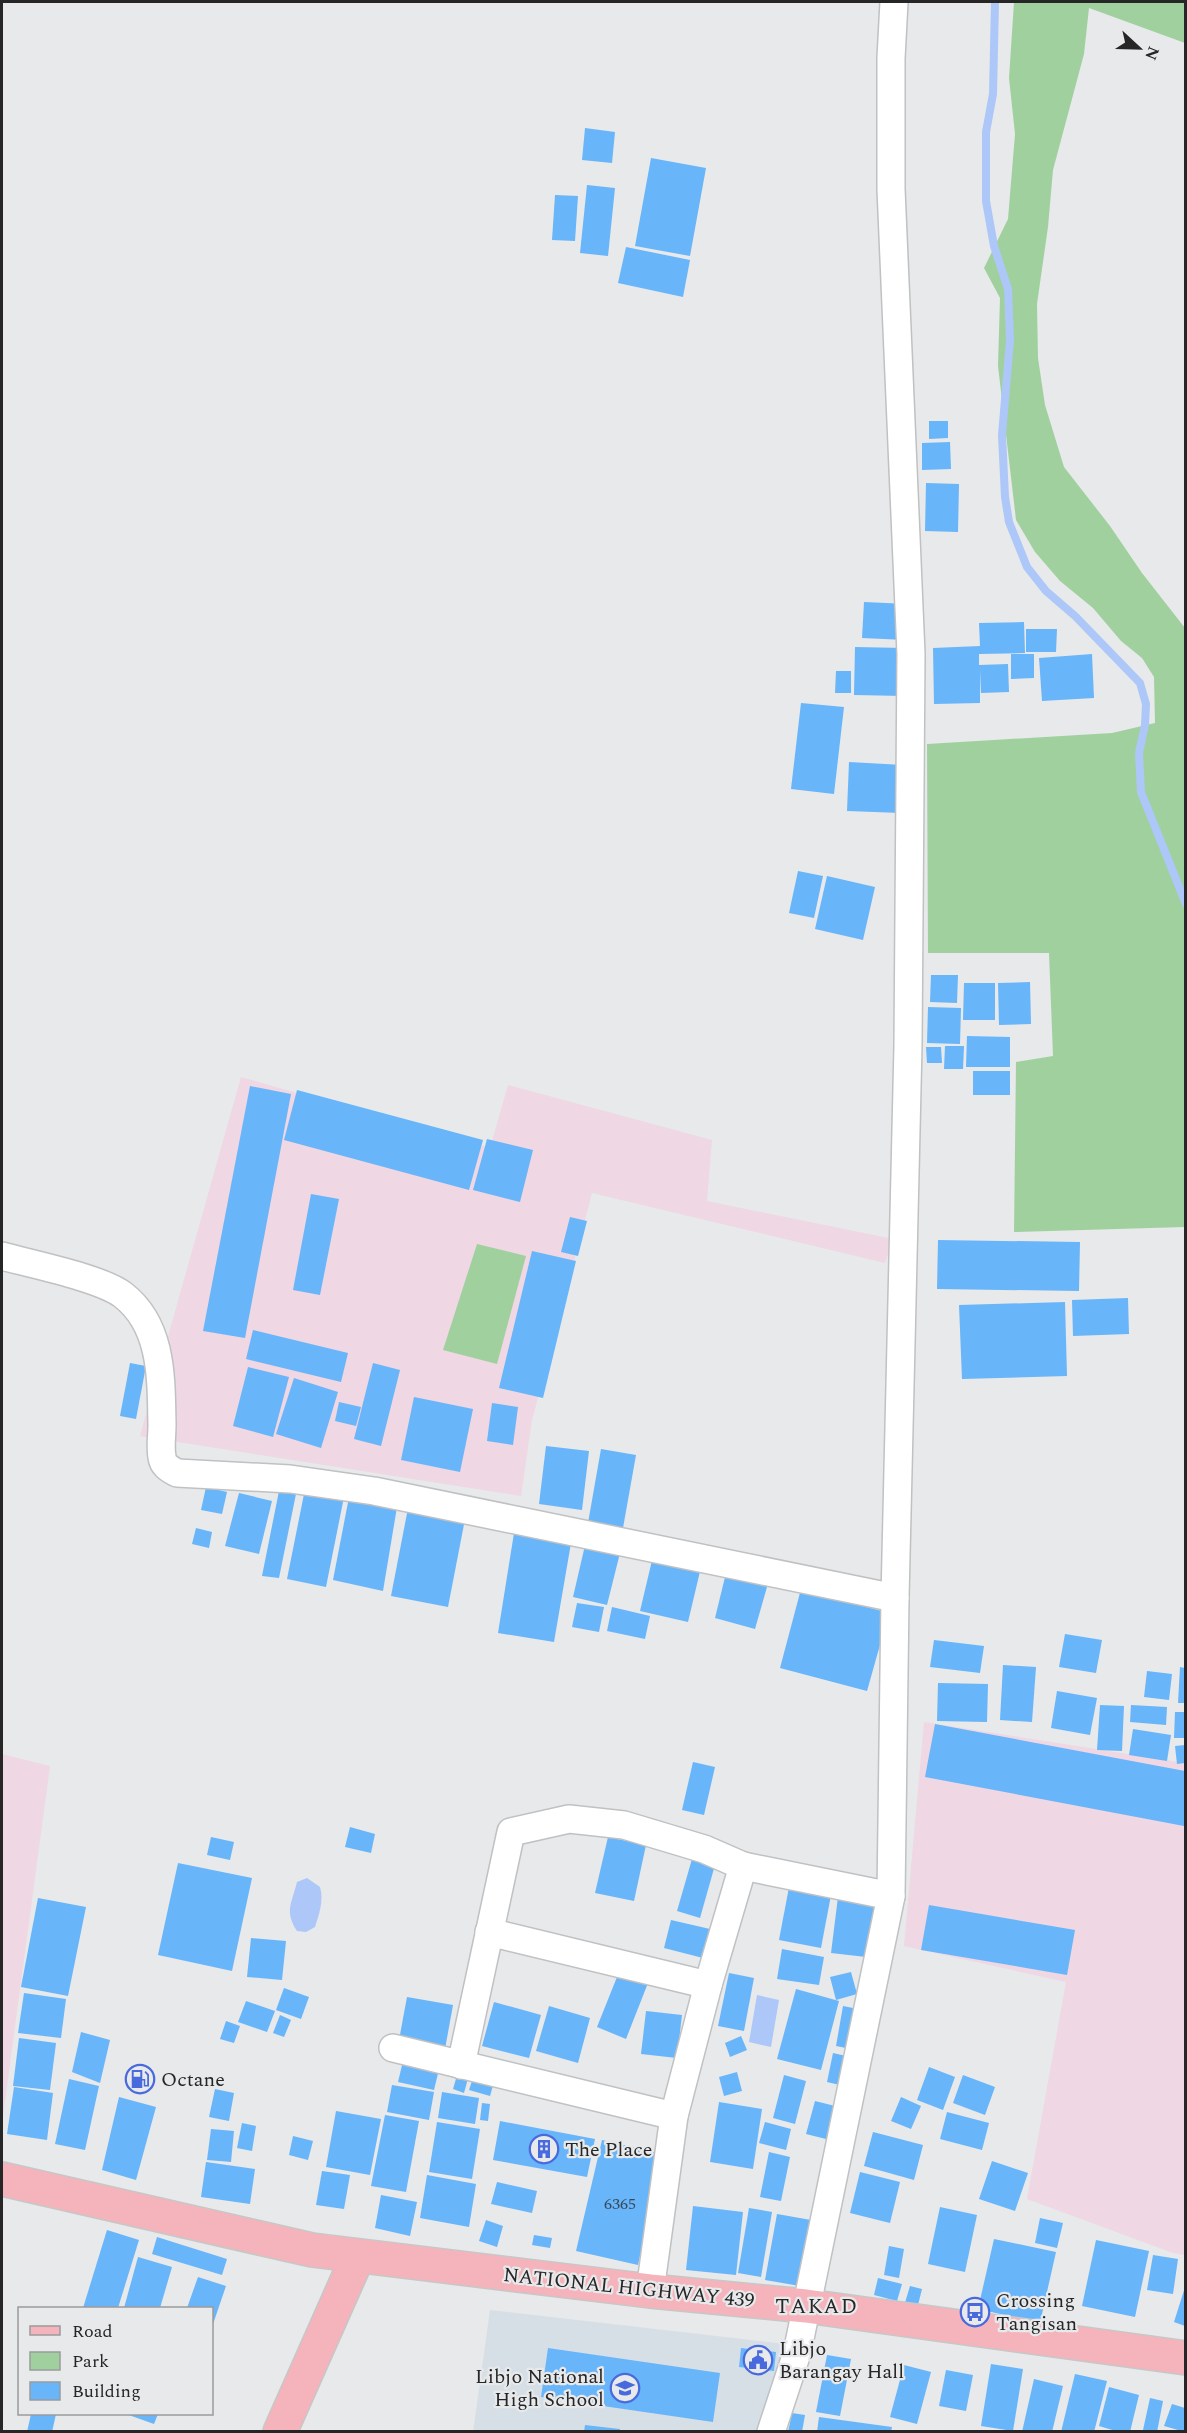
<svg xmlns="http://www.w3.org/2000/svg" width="1187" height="2433" font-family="Spectral,serif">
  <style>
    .built { fill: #d7dfe6 }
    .industrial { fill: #efd7e3 }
    .green { fill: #a1d09f }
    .water { fill: #acc7f8 }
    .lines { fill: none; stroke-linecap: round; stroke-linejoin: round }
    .stream { stroke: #acc7f8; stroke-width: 8 }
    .building { fill: #69b5f9 }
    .minor-casing { stroke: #bfc1c3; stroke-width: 30 }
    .major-casing { stroke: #c7c7c7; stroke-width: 36 }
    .minor { stroke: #fff; stroke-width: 27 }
    .major { stroke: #f5b3bb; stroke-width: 33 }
    .labels { text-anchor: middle; stroke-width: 4.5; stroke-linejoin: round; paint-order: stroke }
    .number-label { font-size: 16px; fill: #374a5c }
    .poi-label { font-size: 20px; fill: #262627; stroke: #e7e9eb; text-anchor: start }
    .street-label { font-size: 20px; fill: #262627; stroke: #e7e9eb }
    .neighbourhood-label { font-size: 21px; letter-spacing: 1.5px; fill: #262627; stroke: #e7e9eb }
  </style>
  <rect width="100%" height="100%" fill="#e7e9eb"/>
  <path class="built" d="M 490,2310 L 785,2344 L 757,2431 L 473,2432 Z"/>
  <g class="industrial">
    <path d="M 241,1077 L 490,1148 L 508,1085 L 712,1140 L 707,1201 L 893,1239 L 885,1263 L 592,1193 L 532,1420 L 521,1496 L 140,1436 Z"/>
    <path d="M 924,1722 L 1185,1763 L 1185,2255 L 1173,2253 L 1027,2199 L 1066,1982 L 904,1946 Z"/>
    <path d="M 2,1754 L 50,1766 L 2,2123 Z"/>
  </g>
  <g class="green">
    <path d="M 1014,2 L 1185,2 L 1185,43 L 1089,8 L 1084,54 L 1053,170 L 1048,227 L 1037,304 L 1038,358 L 1045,405 L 1064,467 L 1110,526 L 1142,573 L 1185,628 L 1185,1227 L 1014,1232 L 1016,1062 L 1053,1056 L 1049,953 L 928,953 L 927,744 L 1112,733 L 1155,723 L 1154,677 L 1142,658 L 1121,641 L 1093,608 L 1060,581 L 1035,552 L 1016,520 L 998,366 L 1000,298 L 984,268 L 1008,219 L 1015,134 L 1009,78 Z"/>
    <path d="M 477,1244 L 526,1256 L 497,1364 L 443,1350 Z"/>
  </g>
  <g class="water">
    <path d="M 307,1878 L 320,1887 C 324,1900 319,1915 315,1927 L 306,1932 L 297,1931 C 284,1911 292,1903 297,1882 Z"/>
    <path d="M 757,1995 L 779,2000 L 771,2047 L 749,2042 Z"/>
  </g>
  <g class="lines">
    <path class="stream" d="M 995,2 L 993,94 L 986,132 L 986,201 L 994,246 L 1008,289 L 1010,340 L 1002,435 L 1005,497 L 1009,522 L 1027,567 L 1046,591 L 1075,616 L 1140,683 L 1146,704 L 1145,725 L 1139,753 L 1141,792 L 1186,904"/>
  </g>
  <g class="building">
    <path d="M 585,128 L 615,132 L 612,163 L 582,160 Z"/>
    <path d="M 651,158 L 706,168 L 690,256 L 635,246 Z"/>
    <path d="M 587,185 L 615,188 L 608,256 L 580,253 Z"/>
    <path d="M 555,195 L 578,196 L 575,241 L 552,240 Z"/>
    <path d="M 626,247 L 690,260 L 683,297 L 618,283 Z"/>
    <path d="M 929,421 L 948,421 L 948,438 L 929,439 Z"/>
    <path d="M 950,442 L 951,469 L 922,470 L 922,443 Z"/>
    <path d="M 926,483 L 959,484 L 958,532 L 925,531 Z"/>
    <path d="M 864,602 L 908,604 L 906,640 L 862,638 Z"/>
    <path d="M 1024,622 L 1025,653 L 979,654 L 979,665 L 1008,664 L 1009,692 L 981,693 L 980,670 L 980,703 L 934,704 L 933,648 L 980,646 L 979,623 Z"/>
    <path d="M 1026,629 L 1057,629 L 1056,652 L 1026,652 Z"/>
    <path d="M 855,647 L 905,648 L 904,696 L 854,695 Z"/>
    <path d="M 1011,654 L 1034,654 L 1034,678 L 1011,679 Z"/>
    <path d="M 1092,654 L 1094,698 L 1042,701 L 1039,658 Z"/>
    <path d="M 836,671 L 851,671 L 851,693 L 835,693 Z"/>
    <path d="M 801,703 L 844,707 L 834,794 L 791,789 Z"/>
    <path d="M 849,762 L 903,765 L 901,813 L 847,811 Z"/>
    <path d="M 798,871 L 823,876 L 814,918 L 789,913 Z"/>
    <path d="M 827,876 L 875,887 L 863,940 L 815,929 Z"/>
    <path d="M 931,975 L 958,975 L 957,1003 L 930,1002 Z"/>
    <path d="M 1030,982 L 1031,1024 L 999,1025 L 998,983 Z"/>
    <path d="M 964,983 L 995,983 L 995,1020 L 963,1020 Z"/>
    <path d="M 928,1007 L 961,1008 L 960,1044 L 927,1043 Z"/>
    <path d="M 967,1036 L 1010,1037 L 1010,1067 L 966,1067 Z"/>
    <path d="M 945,1046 L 964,1046 L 963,1069 L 944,1069 Z"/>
    <path d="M 926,1047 L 941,1047 L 942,1063 L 927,1063 Z"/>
    <rect x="973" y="1071" width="37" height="24"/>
    <path d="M 250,1086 L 291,1094 L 245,1338 L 203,1331 Z"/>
    <path d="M 297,1090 L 483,1140 L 469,1190 L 284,1140 Z"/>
    <path d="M 487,1139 L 533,1150 L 520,1202 L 473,1190 Z"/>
    <path d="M 311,1194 L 339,1199 L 320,1295 L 293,1290 Z"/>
    <path d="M 570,1217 L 587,1221 L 578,1256 L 561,1252 Z"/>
    <path d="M 938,1240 L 1080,1242 L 1079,1291 L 937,1289 Z"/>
    <path d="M 532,1251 L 576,1261 L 543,1398 L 499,1388 Z"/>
    <path d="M 1128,1298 L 1129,1334 L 1073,1336 L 1072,1300 Z"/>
    <path d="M 1065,1302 L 1067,1376 L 962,1379 L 959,1305 Z"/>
    <path d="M 253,1330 L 348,1353 L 341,1382 L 246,1359 Z"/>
    <path d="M 130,1363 L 146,1366 L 136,1419 L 120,1416 Z"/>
    <path d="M 373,1363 L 400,1370 L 381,1446 L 354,1439 Z"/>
    <path d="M 248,1367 L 289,1377 L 273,1437 L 233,1426 Z"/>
    <path d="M 294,1378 L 338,1392 L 321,1448 L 276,1434 Z"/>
    <path d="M 414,1397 L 473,1409 L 460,1472 L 401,1460 Z"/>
    <path d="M 339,1402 L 361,1407 L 356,1426 L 335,1421 Z"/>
    <path d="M 492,1403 L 518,1407 L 513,1445 L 487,1441 Z"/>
    <path d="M 546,1446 L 589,1451 L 582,1510 L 539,1504 Z"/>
    <path d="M 601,1449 L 636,1455 L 623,1528 L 588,1523 Z"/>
    <path d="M 281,1481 L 298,1484 L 279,1578 L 262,1576 Z"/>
    <path d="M 306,1484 L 345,1492 L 326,1587 L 287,1579 Z"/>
    <path d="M 206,1487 L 227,1492 L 222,1514 L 201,1510 Z"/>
    <path d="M 350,1492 L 398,1501 L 383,1591 L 333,1580 Z"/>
    <path d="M 239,1493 L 272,1501 L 259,1554 L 225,1546 Z"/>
    <path d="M 409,1503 L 466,1514 L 448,1607 L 391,1596 Z"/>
    <path d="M 196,1528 L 212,1532 L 209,1548 L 192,1544 Z"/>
    <path d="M 514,1533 L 571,1543 L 554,1642 L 498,1633 Z"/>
    <path d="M 586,1541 L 621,1549 L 607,1605 L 573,1597 Z"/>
    <path d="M 654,1552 L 702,1563 L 688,1622 L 640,1611 Z"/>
    <path d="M 727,1569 L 769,1580 L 755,1629 L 715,1618 Z"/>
    <path d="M 801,1589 L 889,1613 L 867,1691 L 780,1668 Z"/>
    <path d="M 577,1603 L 604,1607 L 599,1632 L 572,1627 Z"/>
    <path d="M 612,1607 L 650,1616 L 645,1639 L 607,1631 Z"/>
    <path d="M 1065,1634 L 1102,1640 L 1096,1673 L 1059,1667 Z"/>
    <path d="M 934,1640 L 984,1646 L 980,1673 L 930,1667 Z"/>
    <path d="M 1003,1665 L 1036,1667 L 1032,1722 L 1000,1720 Z"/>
    <path d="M 1180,1667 L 1185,1668 L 1185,1703 L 1178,1703 Z"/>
    <path d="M 1147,1671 L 1172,1674 L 1169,1700 L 1144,1697 Z"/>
    <path d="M 938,1683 L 988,1684 L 987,1722 L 937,1721 Z"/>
    <path d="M 1057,1691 L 1097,1698 L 1090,1735 L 1051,1728 Z"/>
    <path d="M 1100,1705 L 1124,1706 L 1122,1751 L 1097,1750 Z"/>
    <path d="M 1131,1705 L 1167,1707 L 1166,1725 L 1130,1722 Z"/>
    <path d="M 1175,1712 L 1185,1712 L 1185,1738 L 1174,1738 Z"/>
    <path d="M 935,1724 L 1185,1771 L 1184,1826 L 925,1777 Z"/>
    <path d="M 1133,1729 L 1171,1735 L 1167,1761 L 1129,1755 Z"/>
    <path d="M 1185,1745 L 1185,1763 L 1177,1764 L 1175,1746 Z"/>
    <path d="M 693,1762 L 715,1767 L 704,1815 L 682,1810 Z"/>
    <path d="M 350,1827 L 375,1834 L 371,1853 L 345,1847 Z"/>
    <path d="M 211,1837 L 234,1842 L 230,1860 L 207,1855 Z"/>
    <path d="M 608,1837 L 646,1845 L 634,1901 L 595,1893 Z"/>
    <path d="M 692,1859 L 715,1865 L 700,1918 L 677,1911 Z"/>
    <path d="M 178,1863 L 252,1878 L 232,1971 L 158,1955 Z"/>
    <path d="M 789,1887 L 831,1895 L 821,1948 L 779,1940 Z"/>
    <path d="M 839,1889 L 883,1894 L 875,1958 L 831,1953 Z"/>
    <path d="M 38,1898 L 86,1907 L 68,1996 L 21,1987 Z"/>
    <path d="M 929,1905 L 1075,1930 L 1067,1975 L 921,1950 Z"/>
    <path d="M 671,1920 L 710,1929 L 703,1958 L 664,1948 Z"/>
    <path d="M 251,1938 L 286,1941 L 282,1980 L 247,1977 Z"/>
    <path d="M 782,1949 L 824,1957 L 819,1985 L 777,1979 Z"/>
    <path d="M 619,1972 L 648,1983 L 626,2039 L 597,2027 Z"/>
    <path d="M 851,1972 L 857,1994 L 836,2000 L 830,1977 Z"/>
    <path d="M 729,1973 L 754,1978 L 744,2031 L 718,2026 Z"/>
    <path d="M 284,1988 L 309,1997 L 301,2019 L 276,2010 Z"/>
    <path d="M 796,1989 L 839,2001 L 821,2070 L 777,2059 Z"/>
    <path d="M 24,1993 L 66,1999 L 61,2038 L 18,2033 Z"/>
    <path d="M 407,1997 L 453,2005 L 445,2049 L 399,2040 Z"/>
    <path d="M 246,2001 L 275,2011 L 267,2032 L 238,2022 Z"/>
    <path d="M 494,2002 L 541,2015 L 529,2058 L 482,2046 Z"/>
    <path d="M 549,2006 L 590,2018 L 578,2063 L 536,2051 Z"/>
    <path d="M 843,2006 L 858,2009 L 851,2049 L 836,2046 Z"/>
    <path d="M 646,2011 L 682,2015 L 677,2058 L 641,2054 Z"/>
    <path d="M 280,2015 L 291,2020 L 284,2037 L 273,2033 Z"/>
    <path d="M 226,2021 L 240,2026 L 234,2043 L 220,2039 Z"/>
    <path d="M 81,2032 L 110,2040 L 100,2083 L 72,2072 Z"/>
    <path d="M 741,2036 L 747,2050 L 730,2057 L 725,2043 Z"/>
    <path d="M 19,2038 L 56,2043 L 50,2090 L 13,2086 Z"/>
    <path d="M 833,2053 L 846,2056 L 840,2085 L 827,2082 Z"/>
    <path d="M 404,2057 L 440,2065 L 434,2090 L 398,2082 Z"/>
    <path d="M 929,2067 L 955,2077 L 943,2110 L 917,2100 Z"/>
    <path d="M 458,2072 L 469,2075 L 464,2093 L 453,2089 Z"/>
    <path d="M 737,2072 L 742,2091 L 724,2096 L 719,2077 Z"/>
    <path d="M 474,2075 L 494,2082 L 490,2096 L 469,2090 Z"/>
    <path d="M 784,2075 L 806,2081 L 795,2124 L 773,2118 Z"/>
    <path d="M 963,2075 L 995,2087 L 985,2115 L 953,2103 Z"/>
    <path d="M 69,2079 L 99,2086 L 85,2150 L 55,2144 Z"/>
    <path d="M 392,2085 L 434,2092 L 429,2120 L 387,2112 Z"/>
    <path d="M 14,2087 L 53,2093 L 47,2140 L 7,2134 Z"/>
    <path d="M 215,2089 L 234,2093 L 229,2121 L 209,2117 Z"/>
    <path d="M 442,2092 L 479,2098 L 475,2124 L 438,2118 Z"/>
    <path d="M 119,2097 L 156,2107 L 136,2180 L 102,2170 Z"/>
    <path d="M 901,2097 L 921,2106 L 911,2129 L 891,2121 Z"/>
    <path d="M 815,2101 L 843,2108 L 834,2141 L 806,2134 Z"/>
    <path d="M 719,2102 L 762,2109 L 753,2169 L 710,2162 Z"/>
    <path d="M 482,2103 L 490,2104 L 488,2121 L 480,2120 Z"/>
    <path d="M 336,2111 L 381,2119 L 370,2175 L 326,2167 Z"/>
    <path d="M 947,2112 L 989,2123 L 982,2150 L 940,2139 Z"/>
    <path d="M 385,2115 L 419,2121 L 406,2192 L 371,2186 Z"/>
    <path d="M 500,2121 L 595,2139 L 587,2177 L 493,2160 Z"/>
    <path d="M 437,2122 L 480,2129 L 472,2179 L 429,2172 Z"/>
    <path d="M 765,2122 L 791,2129 L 786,2150 L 759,2143 Z"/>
    <path d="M 242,2123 L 256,2126 L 252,2151 L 237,2148 Z"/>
    <path d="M 211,2129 L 234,2131 L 231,2162 L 207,2160 Z"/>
    <path d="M 873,2132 L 923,2145 L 914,2180 L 864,2166 Z"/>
    <path d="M 293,2136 L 313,2141 L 308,2160 L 289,2155 Z"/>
    <path d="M 602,2140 L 663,2154 L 638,2265 L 576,2251 Z"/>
    <path d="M 769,2152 L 790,2157 L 781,2201 L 760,2197 Z"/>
    <path d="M 992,2161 L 1028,2173 L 1015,2211 L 979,2199 Z"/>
    <path d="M 206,2162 L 255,2169 L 250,2204 L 201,2197 Z"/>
    <path d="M 322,2171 L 350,2175 L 344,2209 L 316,2205 Z"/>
    <path d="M 860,2172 L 900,2182 L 890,2223 L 850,2213 Z"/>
    <path d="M 427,2175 L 476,2184 L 469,2227 L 420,2218 Z"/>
    <path d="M 497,2182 L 537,2191 L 532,2213 L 491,2204 Z"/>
    <path d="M 381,2195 L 417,2202 L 410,2236 L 375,2228 Z"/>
    <path d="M 693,2206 L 743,2212 L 736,2275 L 686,2270 Z"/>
    <path d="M 940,2207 L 977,2215 L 965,2272 L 928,2264 Z"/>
    <path d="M 749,2208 L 772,2212 L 761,2277 L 738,2273 Z"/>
    <path d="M 777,2214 L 811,2220 L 800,2286 L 765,2280 Z"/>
    <path d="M 1040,2218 L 1063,2223 L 1057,2248 L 1035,2243 Z"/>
    <path d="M 486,2220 L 503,2226 L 497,2247 L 479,2241 Z"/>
    <path d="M 107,2230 L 139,2240 L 118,2308 L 83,2308 Z"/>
    <path d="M 534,2235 L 552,2238 L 550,2248 L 532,2245 Z"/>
    <path d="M 157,2237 L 227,2259 L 222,2275 L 152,2254 Z"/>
    <path d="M 994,2239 L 1056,2252 L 1040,2323 L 978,2309 Z"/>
    <path d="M 1096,2240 L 1149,2251 L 1135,2317 L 1082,2306 Z"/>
    <path d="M 889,2246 L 904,2249 L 899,2278 L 884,2275 Z"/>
    <path d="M 1153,2255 L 1178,2259 L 1173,2294 L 1147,2290 Z"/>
    <path d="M 138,2257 L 172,2267 L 160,2308 L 124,2308 Z"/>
    <path d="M 198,2277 L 226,2286 L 212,2327 L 212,2308 L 187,2308 Z"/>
    <path d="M 878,2278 L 902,2284 L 897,2301 L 874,2295 Z"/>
    <path d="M 910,2286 L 922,2289 L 917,2309 L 904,2306 Z"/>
    <path d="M 1185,2287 L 1185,2326 L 1174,2322 Z"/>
    <path d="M 548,2348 L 720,2373 L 713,2422 L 541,2397 Z"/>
    <path d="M 741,2348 L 776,2352 L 774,2371 L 739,2367 Z"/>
    <path d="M 827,2355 L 851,2359 L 840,2416 L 816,2412 Z"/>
    <path d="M 991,2364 L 1023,2369 L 1013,2431 L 981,2426 Z"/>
    <path d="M 904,2365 L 931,2372 L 917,2424 L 890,2417 Z"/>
    <path d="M 946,2370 L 973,2375 L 966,2411 L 939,2406 Z"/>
    <path d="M 1075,2374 L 1107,2381 L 1094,2432 L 1061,2432 Z"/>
    <path d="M 1034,2379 L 1063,2386 L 1052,2432 L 1022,2432 Z"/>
    <path d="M 1109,2387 L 1139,2395 L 1130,2432 L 1119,2432 L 1099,2426 Z"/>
    <path d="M 1150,2398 L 1163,2401 L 1157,2432 L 1143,2430 Z"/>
    <path d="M 1172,2404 L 1185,2408 L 1185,2432 L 1164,2426 Z"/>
    <path d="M 792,2413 L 805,2415 L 802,2432 L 788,2432 Z"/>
    <path d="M 31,2414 L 56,2414 L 52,2432 L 27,2432 Z"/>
    <path d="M 126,2414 L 158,2414 L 154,2424 Z"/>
    <path d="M 819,2417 L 892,2427 L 891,2432 L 817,2432 Z"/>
    <path d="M 585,2425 L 620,2429 L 620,2432 L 584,2432 Z"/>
  </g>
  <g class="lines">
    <g class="minor-casing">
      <g id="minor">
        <path d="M 2,1256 C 31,1264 101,1278 123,1295 C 163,1326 161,1379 162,1425 C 162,1436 160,1447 162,1457 C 163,1466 170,1469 177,1473 L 290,1479 L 374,1491 L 895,1598"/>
        <path d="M 489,1932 L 708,1985"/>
        <path d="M 393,2048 L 674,2116"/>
        <path d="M 461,2065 L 511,1832 L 569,1819 L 624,1825 L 704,1849 L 743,1866"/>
        <path d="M 650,2291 L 674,2116 L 708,1985 L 743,1866 L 891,1896 L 895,1598 L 908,1045 L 911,654 L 891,189 L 891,58 L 894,2"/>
        <path d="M 771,2432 L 797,2353 L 891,1896"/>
      </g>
    </g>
    <g class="major-casing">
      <g id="major">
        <path d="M 2,2179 L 312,2250 L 650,2291 L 806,2306 L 1186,2358"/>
        <path d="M 280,2432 L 358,2256"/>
      </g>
    </g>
    <use href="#minor" class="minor"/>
    <use href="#major" class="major"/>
  </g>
  <defs>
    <g id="fuel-ring" transform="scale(1.5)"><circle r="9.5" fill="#e7e9eb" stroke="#496add" stroke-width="1.5"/><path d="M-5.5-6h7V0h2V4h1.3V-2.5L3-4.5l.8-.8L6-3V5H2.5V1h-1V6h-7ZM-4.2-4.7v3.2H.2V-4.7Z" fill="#496add"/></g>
    <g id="building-ring" transform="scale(1.5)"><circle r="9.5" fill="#e7e9eb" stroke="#496add" stroke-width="1.5"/><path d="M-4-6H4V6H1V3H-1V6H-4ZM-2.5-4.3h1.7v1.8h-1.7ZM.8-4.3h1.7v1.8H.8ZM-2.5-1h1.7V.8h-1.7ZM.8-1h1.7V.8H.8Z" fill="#496add"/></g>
    <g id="bus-ring" transform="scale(1.5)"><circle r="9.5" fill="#e7e9eb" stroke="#496add" stroke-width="1.5"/><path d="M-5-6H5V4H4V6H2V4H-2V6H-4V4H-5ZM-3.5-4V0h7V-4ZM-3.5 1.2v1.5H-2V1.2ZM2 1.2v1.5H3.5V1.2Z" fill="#496add"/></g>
    <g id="civic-ring" transform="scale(1.5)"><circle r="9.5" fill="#e7e9eb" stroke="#496add" stroke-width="1.5"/><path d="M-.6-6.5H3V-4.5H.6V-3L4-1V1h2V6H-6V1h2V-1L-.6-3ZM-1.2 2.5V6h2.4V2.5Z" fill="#496add"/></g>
    <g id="school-ring" transform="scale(1.5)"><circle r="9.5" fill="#e7e9eb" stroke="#496add" stroke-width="1.5"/><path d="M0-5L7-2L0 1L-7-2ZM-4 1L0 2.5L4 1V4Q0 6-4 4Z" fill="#496add"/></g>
  </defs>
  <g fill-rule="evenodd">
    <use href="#fuel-ring" x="140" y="2079"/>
    <use href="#building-ring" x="544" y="2149"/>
    <use href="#bus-ring" x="975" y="2312"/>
    <use href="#civic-ring" x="758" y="2360"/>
    <use href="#school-ring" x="625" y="2388"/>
  </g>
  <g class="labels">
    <g class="number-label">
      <text x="620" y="2209">6365</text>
    </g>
    <g class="poi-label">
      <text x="161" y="2086">Octane</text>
      <text x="565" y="2156">The Place</text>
      <text x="996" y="2307">Crossing<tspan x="996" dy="23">Tangisan</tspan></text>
      <text x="779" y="2355">Libjo<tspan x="779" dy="23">Barangay Hall</tspan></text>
      <text x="604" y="2383" text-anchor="end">Libjo National<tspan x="604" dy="23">High School</tspan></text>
    </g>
    <g class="street-label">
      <text transform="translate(629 2287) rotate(6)" y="7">NATIONAL HIGHWAY 439</text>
    </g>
    <g class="neighbourhood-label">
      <text x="817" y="2313">TAKAD</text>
    </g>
  </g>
  <rect width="1187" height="2433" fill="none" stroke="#262627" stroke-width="6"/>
  <rect x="18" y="2307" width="195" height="108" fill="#e7e9eb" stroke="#9a9b9d" stroke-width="1.5"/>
  <rect x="30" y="2326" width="30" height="9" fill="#f5b3bb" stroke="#9a9b9d" stroke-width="1.5"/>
  <text x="72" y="2337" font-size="18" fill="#262627">Road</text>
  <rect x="30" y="2352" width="30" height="18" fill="#a1d09f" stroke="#9a9b9d" stroke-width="1.5"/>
  <text x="72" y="2367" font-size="18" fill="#262627">Park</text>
  <rect x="30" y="2382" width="30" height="18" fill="#69b5f9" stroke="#9a9b9d" stroke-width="1.5"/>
  <text x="72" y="2397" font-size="18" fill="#262627">Building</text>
  <g transform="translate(1139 48) rotate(112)" stroke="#e7e9eb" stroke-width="4.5" paint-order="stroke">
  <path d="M0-4.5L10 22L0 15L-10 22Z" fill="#262627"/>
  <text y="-9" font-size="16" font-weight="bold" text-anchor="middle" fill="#262627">N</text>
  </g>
</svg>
